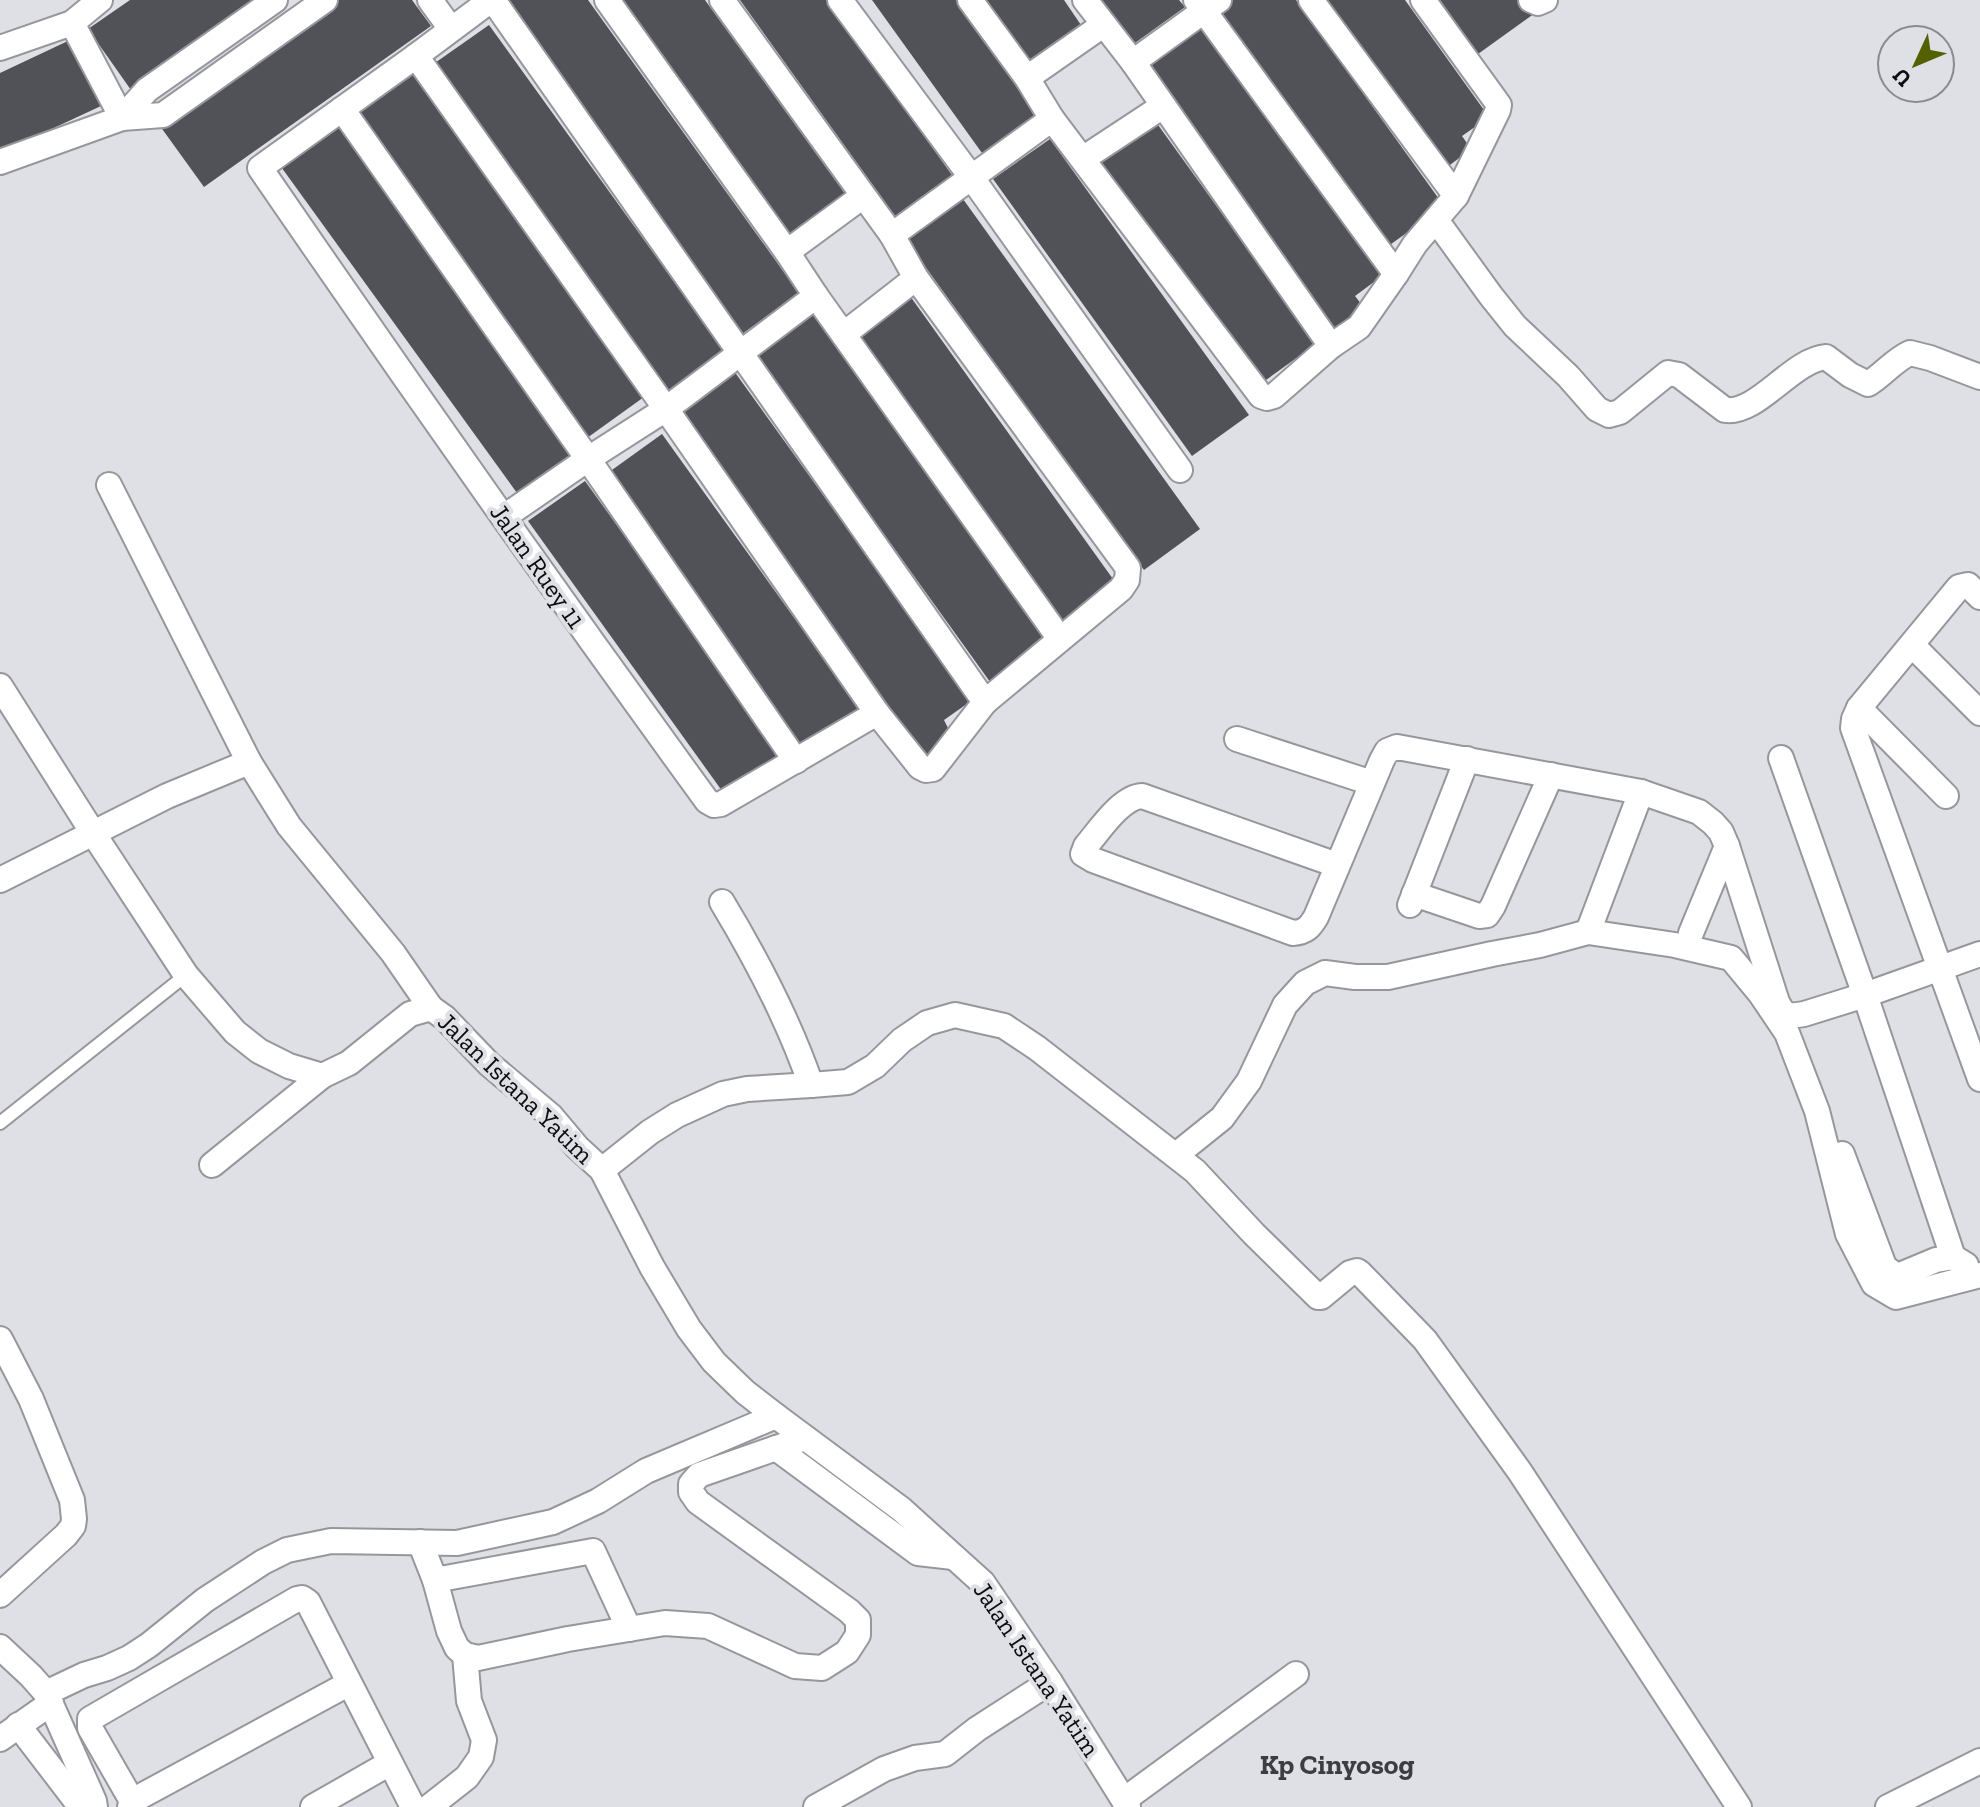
<svg xmlns="http://www.w3.org/2000/svg" width="1980" height="1807" font-family="'Zilla Slab',serif">
  <style>
    .building { fill: #515257 }
    .lines { fill: none; stroke-linecap: round; stroke-linejoin: round }
    .lane-casing { stroke: #96979c; stroke-width: 16 }
    .street-casing { stroke: #96979c; stroke-width: 28 }
    .lane { stroke: #fff; stroke-width: 12 }
    .street { stroke: #fff; stroke-width: 24 }
    .labels { text-anchor: middle; stroke-width: 8; stroke-linejoin: round; paint-order: stroke }
    .street-label { font-size: 26px; fill: #0c0c0e; stroke: #dfe0e5 }
    .neighbourhood-label { font-size: 28px; font-weight: bold; fill: #3c3d41; stroke: #dfe0e5 }
  </style>
  <rect width="100%" height="100%" fill="#dfe0e5"/>
  <g class="building">
    <path d="M 130,0 L 258,0 L 131,90 L 88,29 Z"/>
    <path d="M 338,0 L 412,0 L 431,26 L 204,187 L 160,126 Z"/>
    <path d="M 509,0 L 588,0 L 799,293 L 742,334 L 504,3 Z"/>
    <path d="M 619,0 L 705,0 L 846,195 L 789,236 Z"/>
    <path d="M 740,0 L 826,0 L 952,175 L 895,216 Z"/>
    <path d="M 872,0 L 958,0 L 1039,112 L 982,153 Z"/>
    <path d="M 977,0 L 1064,0 L 1081,25 L 1024,65 Z"/>
    <path d="M 1093,0 L 1179,0 L 1185,7 L 1128,48 Z"/>
    <path d="M 1227,0 L 1296,0 L 1444,206 L 1387,247 L 1215,8 Z"/>
    <path d="M 1319,0 L 1405,0 L 1489,117 L 1462,136 L 1471,149 L 1442,171 Z"/>
    <path d="M 1440,0 L 1526,0 L 1535,13 L 1478,54 Z"/>
    <path d="M 489,25 L 727,355 L 670,395 L 432,65 Z"/>
    <path d="M 1202,25 L 1382,276 L 1355,296 L 1365,309 L 1335,330 L 1145,66 Z"/>
    <path d="M 70,40 L 101,106 L 0,153 L 0,73 Z"/>
    <path d="M 407,67 L 644,397 L 587,438 L 350,108 Z"/>
    <path d="M 1153,118 L 1316,344 L 1259,385 L 1097,158 Z"/>
    <path d="M 336,123 L 574,453 L 517,493 L 279,164 Z"/>
    <path d="M 1050,139 L 1249,415 L 1192,456 L 993,179 Z"/>
    <path d="M 963,199 L 1200,529 L 1144,570 L 906,240 Z"/>
    <path d="M 910,296 L 1118,586 L 1061,627 L 853,337 Z"/>
    <path d="M 813,315 L 1050,646 L 993,686 L 756,356 Z"/>
    <path d="M 734,371 L 971,701 L 944,720 L 951,734 L 929,756 L 915,741 L 904,727 L 677,411 Z"/>
    <path d="M 662,434 L 859,708 L 801,748 L 605,475 Z"/>
    <path d="M 585,481 L 782,754 L 725,795 L 528,521 Z"/>
  </g>
  <g class="lines">
    <g class="lane-casing">
      <path id="lane" d="M 0,1123 L 186,975"/>
    </g>
    <g class="street-casing">
      <g id="street">
        <path d="M 430,0 L 451,29"/>
        <path d="M 491,0 L 416,56 L 260,168 C 406,381 555,592 707,801 L 714,805 L 721,804 L 877,713"/>
        <path d="M 493,0 L 985,702"/>
        <path d="M 607,0 L 787,252 L 816,296 L 1060,639"/>
        <path d="M 840,0 L 972,178 L 1180,470"/>
        <path d="M 970,0 L 1027,78 L 1052,119 L 1261,396 L 1267,398 L 1274,396 L 1331,346 L 1359,327 L 1396,274 L 1415,244 L 1456,196 L 1498,110 L 1499,105 L 1423,0"/>
        <path d="M 1085,0 L 1133,62 L 1331,346"/>
        <path d="M 1196,0 L 1396,274"/>
        <path d="M 1311,0 L 1456,196"/>
        <path d="M 1531,0 L 1538,3 L 1545,0"/>
        <path d="M 72,23 L 122,118"/>
        <path d="M 0,48 L 72,23 L 100,0"/>
        <path d="M 416,56 L 666,409 L 877,713 L 920,767 L 926,770 L 933,769 L 985,702 L 1121,589 L 1127,580 L 1128,568 L 916,278 L 892,235 L 722,0"/>
        <path d="M 1133,62 L 1219,0"/>
        <path d="M 1027,78 L 1103,25"/>
        <path d="M 342,109 L 588,459 L 796,761"/>
        <path d="M 122,118 L 147,90 L 275,0"/>
        <path d="M 1084,158 L 1163,106"/>
        <path d="M 0,162 L 122,118 L 163,115 L 325,0"/>
        <path d="M 1436,220 L 1491,296 L 1515,326 L 1568,376 L 1597,409 L 1609,415 L 1620,412 L 1668,373 L 1679,375 L 1725,410 C 1757,415 1792,360 1826,357 L 1850,375 L 1868,384 C 1883,375 1894,360 1910,353 L 1930,358 L 1980,377"/>
        <path d="M 892,235 L 1052,119"/>
        <path d="M 787,252 L 863,196"/>
        <path d="M 844,334 L 916,278"/>
        <path d="M 109,485 L 249,762 L 289,826 L 393,953 L 431,1008"/>
        <path d="M 504,517 L 588,459 L 666,409 L 816,296"/>
        <path d="M 1980,597 L 1968,585 L 1959,587 L 1859,708 L 1854,719 L 1853,728 L 1980,1079"/>
        <path d="M 1912,645 L 1980,713"/>
        <path d="M 0,686 L 93,833 L 186,975 L 235,1032 L 259,1051 L 289,1066 L 322,1076 L 349,1063 L 410,1014 L 431,1008 L 445,1018 L 489,1064 L 551,1116 L 577,1147 L 602,1170 L 652,1267 L 689,1329 L 714,1362 L 745,1392 L 776,1416 L 901,1509 L 983,1583 L 1050,1682 L 1128,1807"/>
        <path d="M 1859,708 L 1946,796"/>
        <path d="M 1237,739 L 1372,783"/>
        <path d="M 1781,758 L 1865,995 L 1953,1257"/>
        <path d="M 1337,865 L 1142,796 C 1121,797 1099,831 1086,846 L 1083,854 L 1093,860 L 1293,933 C 1306,932 1310,927 1316,917 L 1382,760 L 1387,751 L 1397,747 L 1641,792 L 1699,812 L 1713,823 L 1721,832 L 1727,846 L 1777,1002 L 1782,1011 L 1790,1016 L 1804,1014 L 1865,995 L 1980,954"/>
        <path d="M 0,880 L 167,796 L 249,762"/>
        <path d="M 1414,894 L 1479,916 L 1487,915 L 1493,906 L 1551,775"/>
        <path d="M 1410,905 L 1467,759"/>
        <path d="M 1588,932 L 1675,945 L 1731,958 L 1760,993 L 1787,1033 L 1817,1111 L 1848,1234 L 1874,1284 L 1896,1297 L 1980,1275"/>
        <path d="M 1691,933 L 1727,846"/>
        <path d="M 811,1085 L 848,1082 L 875,1066 L 902,1040 L 927,1023 L 955,1015 L 1004,1026 L 1037,1048 L 1195,1171 L 1254,1234 L 1318,1297 L 1321,1297 L 1350,1273 L 1357,1271 L 1360,1273 L 1425,1340 L 1520,1472 L 1739,1807"/>
        <path d="M 1842,1154 L 1884,1266 C 1889,1271 1893,1275 1900,1275 L 1936,1260 L 1953,1257 L 1966,1265"/>
        <path d="M 1176,1155 L 1222,1118 L 1249,1081 L 1285,1005 L 1305,983 L 1325,973 L 1355,977 L 1388,977 L 1492,954 L 1540,945 L 1588,932 L 1641,792"/>
        <path d="M 212,1165 L 322,1076"/>
        <path d="M 602,1170 L 650,1132 L 677,1115 L 723,1094 L 747,1089 L 811,1085 C 789,1021 757,960 722,902"/>
        <path d="M 0,1339 L 31,1399 L 72,1500 L 74,1519 L 73,1526 L 66,1535 L 0,1595"/>
        <path d="M 776,1448 L 918,1553 L 953,1557"/>
        <path d="M 420,1542 L 435,1580 L 449,1631 L 457,1648 L 465,1655 L 478,1658 L 568,1639 L 665,1623 L 708,1626 L 795,1666 L 822,1668 L 847,1652 L 858,1635 L 858,1620 L 849,1611 L 698,1502 L 691,1492 L 691,1484 L 699,1475 L 805,1438"/>
        <path d="M 435,1580 L 593,1551 L 629,1629"/>
        <path d="M 0,1647 L 31,1676 L 46,1693 L 94,1801 L 95,1807"/>
        <path d="M 46,1693 L 84,1675 L 107,1668 L 129,1658 L 149,1645 L 205,1600 L 263,1562 L 287,1550 L 331,1541 L 457,1543 L 553,1522 L 598,1501 L 646,1471 L 776,1416"/>
        <path d="M 18,1725 L 80,1806"/>
        <path d="M 0,1739 L 51,1703"/>
        <path d="M 1124,1800 L 1296,1674"/>
        <path d="M 132,1801 L 348,1684"/>
        <path d="M 130,1807 L 132,1801 L 90,1728 L 90,1719 L 297,1599 L 302,1598 L 308,1602 L 413,1807"/>
        <path d="M 313,1807 L 390,1763"/>
        <path d="M 429,1807 L 467,1777 L 481,1757 L 484,1740 L 469,1701 L 465,1655"/>
        <path d="M 816,1807 L 884,1769 L 915,1758 L 945,1754 L 977,1729 L 1050,1682"/>
        <path d="M 1888,1807 L 1980,1761"/>
      </g>
    </g>
    <use href="#lane" class="lane"/>
    <use href="#street" class="street"/>
  </g>
  <g class="labels">
    <g class="street-label">
      <text transform="translate(538 566) rotate(55)" y="9">Jalan Ruey 11</text>
      <text transform="translate(516 1088) rotate(44)" y="9">Jalan Istana Yatim</text>
      <text transform="translate(1037 1669) rotate(56)" y="9">Jalan Istana Yatim</text>
    </g>
    <g class="neighbourhood-label">
      <text x="1337" y="1774">Kp Cinyosog</text>
    </g>
  </g>
  <g transform="translate(1916 64) rotate(226)"><circle r="38" fill="#dfe0e5" stroke="#8b8b8f" stroke-width="2"/>
  <path d="M0-6L14 30L0 20L-14 30Z" fill="#556000"/>
  <text y="-12" font-size="22" font-weight="bold" text-anchor="middle" fill="#0c0c0e">U</text>
  </g>
</svg>
